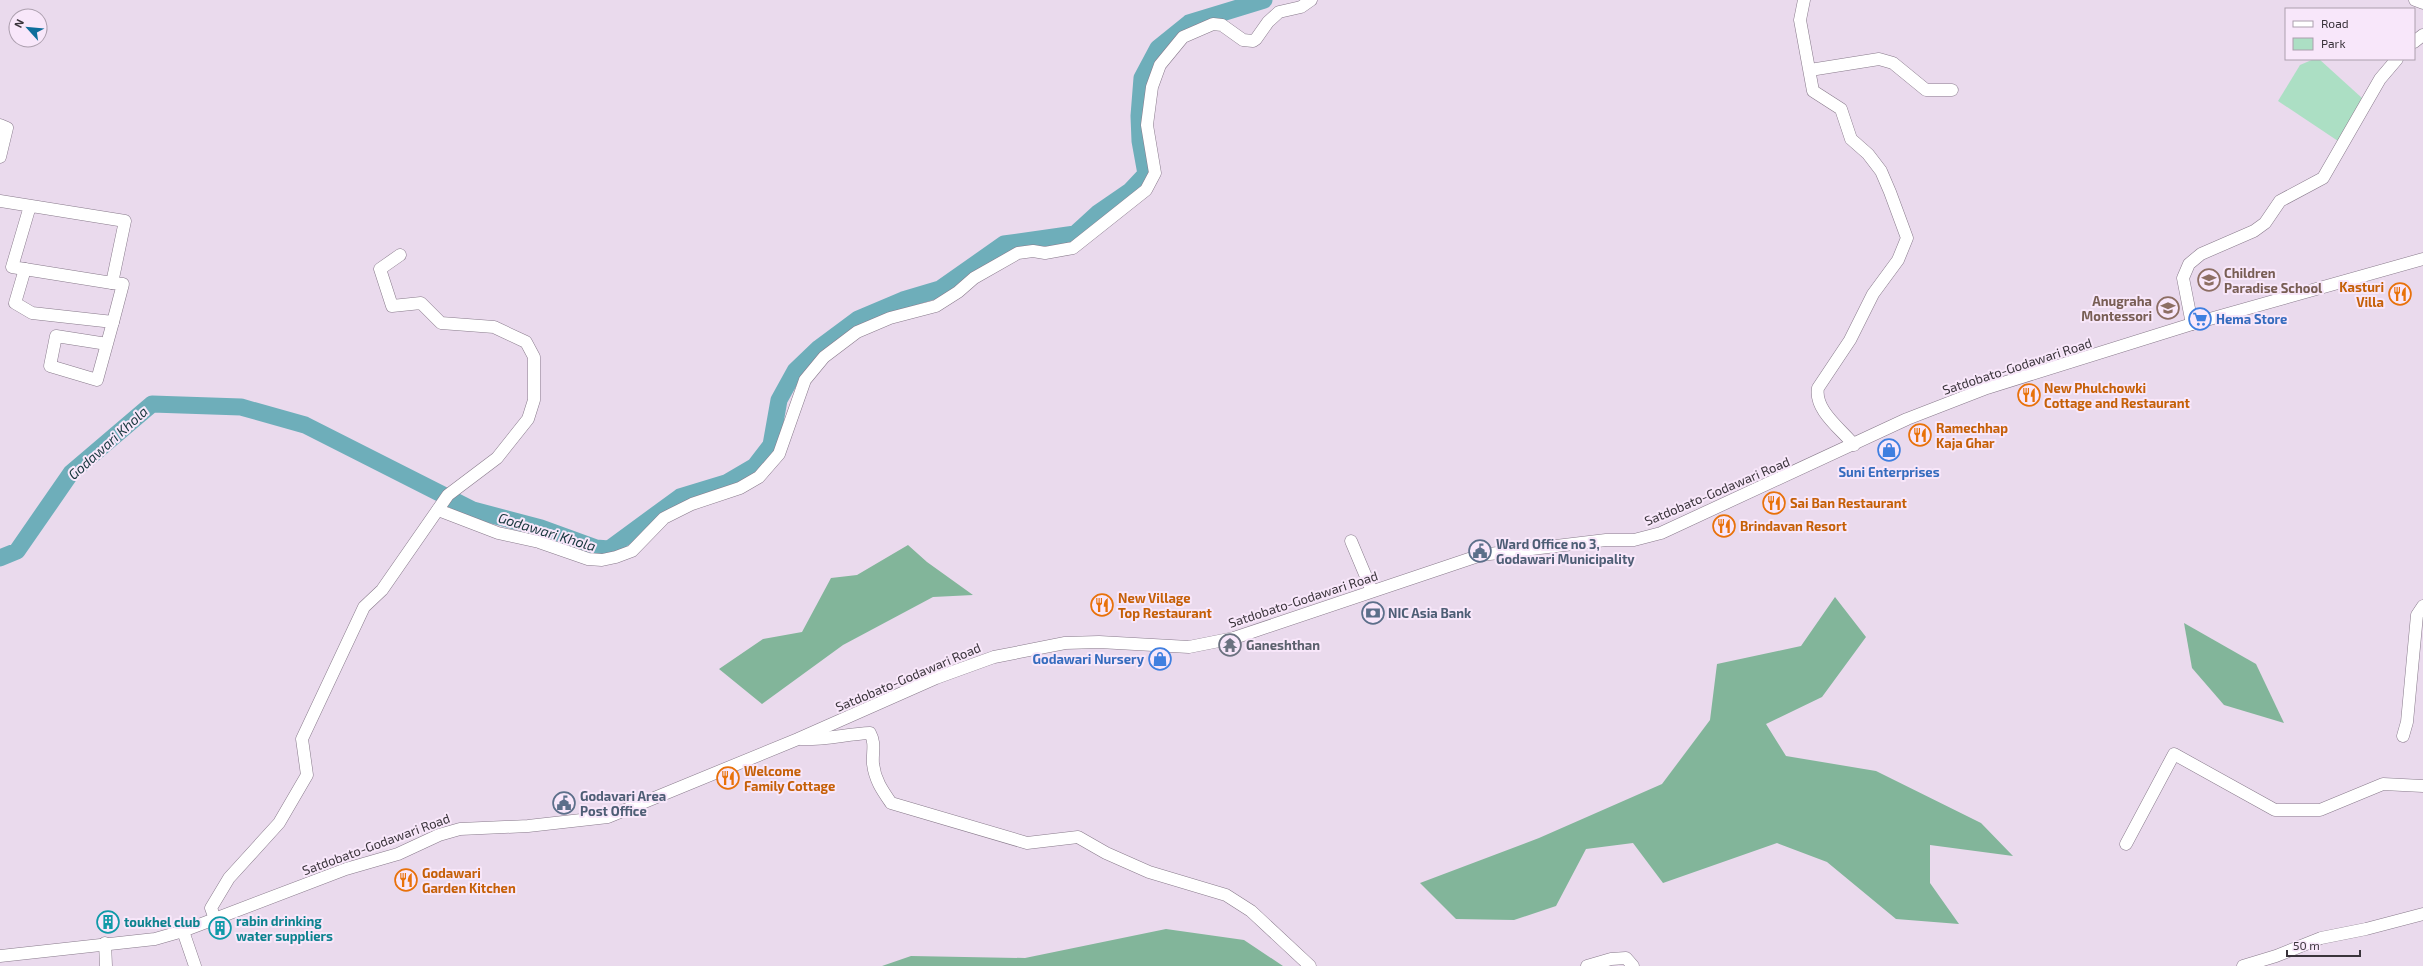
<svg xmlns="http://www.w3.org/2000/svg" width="2423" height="966" font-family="'Exo 2',sans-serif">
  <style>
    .green { fill: #acdfc4 }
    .forest { fill: #82b59a }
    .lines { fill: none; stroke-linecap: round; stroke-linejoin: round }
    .river { stroke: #6eaeba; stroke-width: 17 }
    .minor-casing { stroke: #887a8b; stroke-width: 13 }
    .minor { stroke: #fff; stroke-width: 12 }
    .labels { text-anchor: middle; stroke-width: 4; stroke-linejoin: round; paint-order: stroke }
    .education-label { font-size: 13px; font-weight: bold; fill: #785e54; stroke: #f8e7fa; text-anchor: start }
    .food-label { font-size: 13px; font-weight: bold; fill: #c56008; stroke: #f8e7fa; text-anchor: start }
    .shop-label { font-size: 13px; font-weight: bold; fill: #366cbe; stroke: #f8e7fa; text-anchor: start }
    .street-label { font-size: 13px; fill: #3a343b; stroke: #f8e7fa }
    .service-label { font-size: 13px; font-weight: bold; fill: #4e5e75; stroke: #f8e7fa; text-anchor: start }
    .worship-label { font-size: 13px; font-weight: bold; fill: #5b616d; stroke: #f8e7fa; text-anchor: start }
    .culture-label { font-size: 13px; font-weight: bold; fill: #0d838f; stroke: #f8e7fa; text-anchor: start }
    .water-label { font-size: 14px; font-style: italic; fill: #15353b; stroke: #f8e7fa }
  </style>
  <rect width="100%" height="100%" fill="#eadaed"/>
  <path class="green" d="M 2314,59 L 2319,59 L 2362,98 L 2338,141 L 2278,101 L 2300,65 Z"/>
  <g class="forest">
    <path d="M 908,545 L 927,562 L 973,595 L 933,597 L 843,645 L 762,704 L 719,669 L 763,639 L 802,632 L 831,578 L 857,575 Z"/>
    <path d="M 1835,597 L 1866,637 L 1822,697 L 1766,724 L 1786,756 L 1876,771 L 1981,823 L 2013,856 L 1930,845 L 1930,883 L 1959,924 L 1896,919 L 1827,862 L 1777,843 L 1663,883 L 1633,843 L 1586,849 L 1556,906 L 1514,920 L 1456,919 L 1420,883 L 1539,838 L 1662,784 L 1710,720 L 1717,664 L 1801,646 Z"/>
    <path d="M 2184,623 L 2256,664 L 2284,723 L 2224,705 L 2192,668 Z"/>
    <path d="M 1166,929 L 1244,940 L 1283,966 L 882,966 L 911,956 L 1025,958 Z"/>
  </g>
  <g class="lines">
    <path class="river" d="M 0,558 L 17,551 L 71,473 L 152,404 L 241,407 L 305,425 L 473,510 L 541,528 L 596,548 L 609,549 L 680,497 L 726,483 L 755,466 L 771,445 L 779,400 L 795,371 L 819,348 L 858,319 L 903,300 L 940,289 L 1004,244 L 1075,234 L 1098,213 L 1130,191 L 1146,174 L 1140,141 L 1139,116 L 1142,78 L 1158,48 L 1189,23 L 1264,0"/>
    <g class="minor-casing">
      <g id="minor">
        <path d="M 1804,0 L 1800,20 L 1813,91 L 1841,109 L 1851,139 L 1868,154 L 1881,171 L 1890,192 L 1907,238 L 1898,260 L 1873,294 L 1850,340 L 1818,388 C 1814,410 1841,429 1854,445"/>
        <path d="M 2415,0 L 2423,3"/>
        <path d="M 2414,42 L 2423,35"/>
        <path d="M 1810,70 L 1879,59 L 1893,63 L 1926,90 L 1952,90"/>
        <path d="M 0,125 L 7,128 L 0,157"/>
        <path d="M 0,201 L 125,221 L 112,283 L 12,267 L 30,206"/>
        <path d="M 25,269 L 15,303 L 32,313 L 113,322 L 123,284 L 112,283"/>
        <path d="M 2192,324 L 2183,278 L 2189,264 L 2201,254 L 2254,231 L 2265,223 L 2280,201 L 2323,178 L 2380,79 L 2397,59"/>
        <path d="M 107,344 L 56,336 L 50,366 L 97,380 L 113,322"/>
        <path d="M 438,510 L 498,533 L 539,542 L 588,559 L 602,560 L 616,557 L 632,551 L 664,518 L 692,504 L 740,488 L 759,477 L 779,454 L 805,380 L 824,357 L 857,332 L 890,318 L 936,306 L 958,292 L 974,278 L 1018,253 L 1033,251 L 1045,253 L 1073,248 L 1146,190 L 1155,173 L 1147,125 L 1152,87 L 1160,65 L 1183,37 L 1213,24 L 1222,25 L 1243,40 L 1253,41 L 1256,39 L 1268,22 L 1279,12 L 1301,7 L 1311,0"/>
        <path d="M 1351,541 L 1372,591"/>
        <path d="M 2403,736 L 2407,722 L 2417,615 L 2423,606"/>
        <path d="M 801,739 C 825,740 847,734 870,733 C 876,744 872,752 873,764 C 875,780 882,790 891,803 L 1027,843 L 1078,837 L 1106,853 L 1149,872 L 1226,895 L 1251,911 L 1310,966"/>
        <path d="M 2126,844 L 2174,754 L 2275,810 L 2320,810 L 2383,784 L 2423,786"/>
        <path d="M 215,919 L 211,908 L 229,878 L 279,823 L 307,775 L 302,739 L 364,607 L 382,590 L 448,495 L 497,458 L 528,419 L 534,400 L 534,357 L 526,342 L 494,327 L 441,323 L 421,303 L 392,306 L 380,269 L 400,255"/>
        <path d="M 183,931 L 195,966"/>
        <path d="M 105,943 L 106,966"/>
        <path d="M 0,956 L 155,939 L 183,931 L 346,869 L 398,854 L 439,835 L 460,829 L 528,826 L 608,817 L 798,739 L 936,678 L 994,657 L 1065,643 L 1099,642 L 1189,647 L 1234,638 L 1481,555 L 1606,540 L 1634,540 L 1661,533 L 1907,419 L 1987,388 L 2192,324 L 2423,259"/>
        <path d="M 1587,966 L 1611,959 L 1626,958 L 1633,966"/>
        <path d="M 2243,966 L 2276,956 L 2321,938 L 2366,929 L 2423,914"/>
      </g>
    </g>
    <use href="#minor" class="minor"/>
  </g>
  <defs>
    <g id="school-ring" transform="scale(1.15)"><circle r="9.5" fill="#f8e7fa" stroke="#8d6e63" stroke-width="1.5"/><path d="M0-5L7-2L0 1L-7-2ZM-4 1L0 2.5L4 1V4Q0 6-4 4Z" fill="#8d6e63"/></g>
    <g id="restaurant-ring" transform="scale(1.15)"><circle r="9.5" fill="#f8e7fa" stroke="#e8710a" stroke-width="1.5"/><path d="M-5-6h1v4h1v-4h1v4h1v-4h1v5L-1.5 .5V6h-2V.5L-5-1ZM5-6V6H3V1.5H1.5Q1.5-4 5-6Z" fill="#e8710a"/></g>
    <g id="supermarket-ring" transform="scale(1.15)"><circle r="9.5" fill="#f8e7fa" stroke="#3f7fe0" stroke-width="1.5"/><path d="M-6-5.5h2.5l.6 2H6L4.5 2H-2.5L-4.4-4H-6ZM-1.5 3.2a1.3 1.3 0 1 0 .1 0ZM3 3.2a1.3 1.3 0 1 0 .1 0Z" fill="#3f7fe0"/></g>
    <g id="shop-ring" transform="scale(1.15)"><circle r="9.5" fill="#f8e7fa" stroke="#3f7fe0" stroke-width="1.5"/><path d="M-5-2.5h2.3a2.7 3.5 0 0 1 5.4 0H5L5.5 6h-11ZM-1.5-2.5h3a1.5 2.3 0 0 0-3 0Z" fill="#3f7fe0"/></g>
    <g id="civic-ring" transform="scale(1.15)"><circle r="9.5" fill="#f8e7fa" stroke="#5c6f8a" stroke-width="1.5"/><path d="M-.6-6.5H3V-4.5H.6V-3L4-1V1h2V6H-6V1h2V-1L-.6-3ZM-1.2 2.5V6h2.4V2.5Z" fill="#5c6f8a"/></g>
    <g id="bank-ring" transform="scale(1.15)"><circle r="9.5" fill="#f8e7fa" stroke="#5c6f8a" stroke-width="1.5"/><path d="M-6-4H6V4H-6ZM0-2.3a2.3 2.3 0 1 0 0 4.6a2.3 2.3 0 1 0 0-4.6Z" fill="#5c6f8a"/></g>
    <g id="temple-ring" transform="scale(1.15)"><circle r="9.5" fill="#f8e7fa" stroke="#6b7280" stroke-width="1.5"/><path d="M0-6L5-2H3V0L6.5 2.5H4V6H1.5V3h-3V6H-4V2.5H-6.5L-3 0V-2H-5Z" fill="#6b7280"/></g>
    <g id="building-ring" transform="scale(1.15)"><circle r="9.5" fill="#f8e7fa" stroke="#0f9aa8" stroke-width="1.5"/><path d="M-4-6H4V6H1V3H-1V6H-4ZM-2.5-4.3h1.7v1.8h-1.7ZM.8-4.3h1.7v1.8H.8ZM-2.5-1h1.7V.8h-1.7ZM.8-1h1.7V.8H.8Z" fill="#0f9aa8"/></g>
  </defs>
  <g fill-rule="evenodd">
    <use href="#school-ring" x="2209" y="280"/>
    <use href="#restaurant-ring" x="2400" y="294"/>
    <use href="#school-ring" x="2168" y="308"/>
    <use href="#supermarket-ring" x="2200" y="319"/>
    <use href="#restaurant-ring" x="2029" y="395"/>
    <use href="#restaurant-ring" x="1920" y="435"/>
    <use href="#shop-ring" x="1889" y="450"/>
    <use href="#restaurant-ring" x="1774" y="503"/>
    <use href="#restaurant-ring" x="1724" y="526"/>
    <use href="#civic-ring" x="1480" y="551"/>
    <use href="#restaurant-ring" x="1102" y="605"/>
    <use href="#bank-ring" x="1373" y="613"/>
    <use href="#temple-ring" x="1230" y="645"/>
    <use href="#shop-ring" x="1160" y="659"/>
    <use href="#restaurant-ring" x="728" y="778"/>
    <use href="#civic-ring" x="564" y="803"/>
    <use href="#restaurant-ring" x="406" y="880"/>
    <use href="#building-ring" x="108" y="922"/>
    <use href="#building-ring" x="220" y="928"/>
  </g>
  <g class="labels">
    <g class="education-label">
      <text x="2224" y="278">Children<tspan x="2224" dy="15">Paradise School</tspan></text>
      <text x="2152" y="306" text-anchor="end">Anugraha<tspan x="2152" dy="15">Montessori</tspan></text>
    </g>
    <g class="food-label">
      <text x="2384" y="292" text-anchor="end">Kasturi<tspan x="2384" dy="15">Villa</tspan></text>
      <text x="2044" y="393">New Phulchowki<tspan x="2044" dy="15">Cottage and Restaurant</tspan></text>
      <text x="1936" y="433">Ramechhap<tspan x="1936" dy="15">Kaja Ghar</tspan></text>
      <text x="1790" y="508">Sai Ban Restaurant</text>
      <text x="1740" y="531">Brindavan Resort</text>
      <text x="1118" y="603">New Village<tspan x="1118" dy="15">Top Restaurant</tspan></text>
      <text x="744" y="776">Welcome<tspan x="744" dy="15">Family Cottage</tspan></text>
      <text x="422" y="878">Godawari<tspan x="422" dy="15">Garden Kitchen</tspan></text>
    </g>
    <g class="shop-label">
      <text x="2216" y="324">Hema Store</text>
      <text x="1889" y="477" text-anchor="middle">Suni Enterprises</text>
      <text x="1144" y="664" text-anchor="end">Godawari Nursery</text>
    </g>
    <g class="street-label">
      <text transform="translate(2017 366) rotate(-18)" y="5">Satdobato-Godawari Road</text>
      <text transform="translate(1717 491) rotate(-23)" y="5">Satdobato-Godawari Road</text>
      <text transform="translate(1303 599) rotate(-18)" y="5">Satdobato-Godawari Road</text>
      <text transform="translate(908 677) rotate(-23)" y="5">Satdobato-Godawari Road</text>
      <text transform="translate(376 844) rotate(-20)" y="5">Satdobato-Godawari Road</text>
    </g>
    <g class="service-label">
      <text x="1496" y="549">Ward Office no 3,<tspan x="1496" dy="15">Godawari Municipality</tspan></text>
      <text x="1388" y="618">NIC Asia Bank</text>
      <text x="580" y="801">Godavari Area<tspan x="580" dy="15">Post Office</tspan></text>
    </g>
    <g class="worship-label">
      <text x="1246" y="650">Ganeshthan</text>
    </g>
    <g class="culture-label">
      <text x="236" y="926">rabin drinking<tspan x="236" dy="15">water suppliers</tspan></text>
      <text x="124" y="927">toukhel club</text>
    </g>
    <g class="water-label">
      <text transform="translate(108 443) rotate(-42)" y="5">Godawari Khola</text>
      <text transform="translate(547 532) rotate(17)" y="5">Godawari Khola</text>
    </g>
  </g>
  <rect x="2285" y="8" width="130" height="52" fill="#f8e7fa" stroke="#ac9fae"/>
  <rect x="2293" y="21" width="20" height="6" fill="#ffffff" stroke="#ac9fae"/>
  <text x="2321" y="28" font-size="12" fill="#3a343b">Road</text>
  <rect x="2293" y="38" width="20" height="12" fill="#acdfc4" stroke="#ac9fae"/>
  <text x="2321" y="48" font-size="12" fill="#3a343b">Park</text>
  <g transform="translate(28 28) rotate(297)"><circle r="19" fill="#f8e7fa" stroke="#ac9fae"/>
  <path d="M0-3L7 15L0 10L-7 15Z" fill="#0e6e9c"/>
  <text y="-6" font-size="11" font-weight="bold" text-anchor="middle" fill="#3a343b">N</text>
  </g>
  <path d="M2287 950v6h73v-6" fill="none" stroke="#3a343b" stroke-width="2"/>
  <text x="2293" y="950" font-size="12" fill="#3a343b" stroke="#f8e7fa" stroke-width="3" paint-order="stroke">50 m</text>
</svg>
